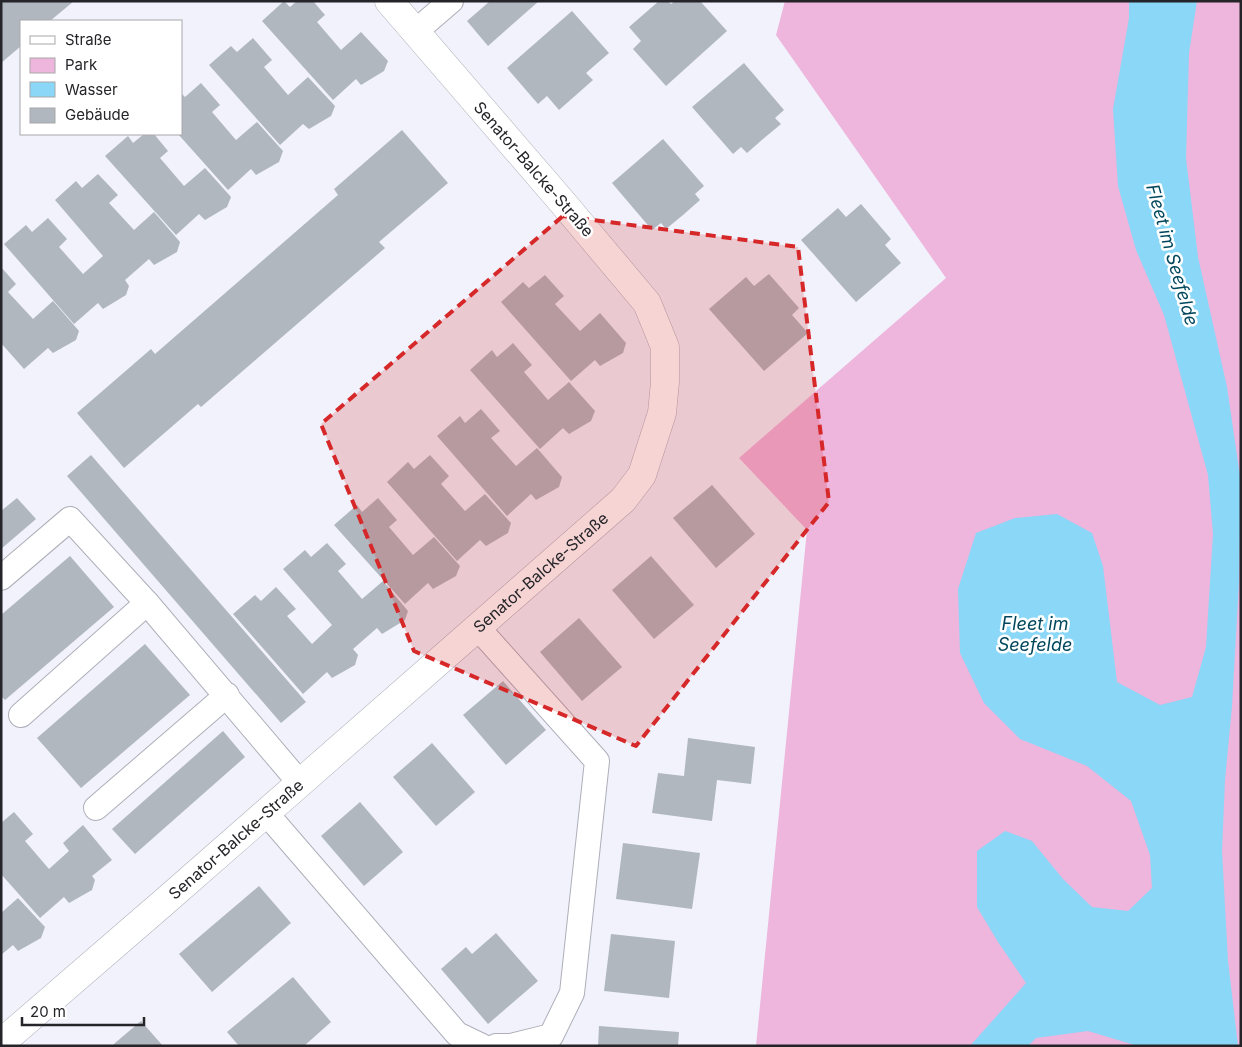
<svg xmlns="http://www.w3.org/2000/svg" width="1242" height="1047" font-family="Inter,sans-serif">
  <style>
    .green { fill: #eeb5dd }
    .water { fill: #8ad7f8 }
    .building { fill: #b0b7bf }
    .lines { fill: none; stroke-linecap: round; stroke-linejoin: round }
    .service-casing { stroke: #aeafb9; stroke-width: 26 }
    .minor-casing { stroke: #aeafb9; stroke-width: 29 }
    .service { stroke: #fff; stroke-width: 24 }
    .minor { stroke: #fff; stroke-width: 28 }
    .marked { fill: #d62828; fill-opacity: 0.2; stroke: #d62828; stroke-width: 4; stroke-dasharray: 10 6; stroke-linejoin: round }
    .labels { text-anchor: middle; stroke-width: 5; stroke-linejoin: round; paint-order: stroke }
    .street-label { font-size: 16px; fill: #252529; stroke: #fff }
    .water-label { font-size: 18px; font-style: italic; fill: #00475d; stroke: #fff }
  </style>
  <rect width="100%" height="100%" fill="#f1f2fc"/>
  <path class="green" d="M 785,1 L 1241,1 L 1241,1046 L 756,1046 L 807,530 L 739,458 L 946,278 L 776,35 Z"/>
  <path class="water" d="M 1129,1 L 1197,1 L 1189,53 L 1186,158 L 1198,257 L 1227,387 L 1241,483 L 1239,583 L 1232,706 L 1225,780 L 1222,851 L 1228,961 L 1238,1046 L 1138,1046 L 1088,1031 L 1036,1038 L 1028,1046 L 970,1046 L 1026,983 L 998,942 L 977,907 L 977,851 L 1005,831 L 1032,841 L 1063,879 L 1092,907 L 1128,911 L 1152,888 L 1150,855 L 1131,801 L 1087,766 L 1020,739 L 984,703 L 960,653 L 958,589 L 976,533 L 1015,518 L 1057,514 L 1092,533 L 1103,566 L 1117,682 L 1160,705 L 1192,697 L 1206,647 L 1213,534 L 1208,475 L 1164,315 L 1136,250 L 1118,186 L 1113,109 L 1129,18 Z"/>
  <g class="building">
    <path d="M 1,1 L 74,1 L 50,21 L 21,21 L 21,46 L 1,63 Z"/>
    <path d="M 284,1 L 290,7 L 297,1 L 313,1 L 325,15 L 317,22 L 341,50 L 361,32 L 388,61 L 384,71 L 361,85 L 356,79 L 333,100 L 262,21 Z"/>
    <path d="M 490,1 L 539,1 L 488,46 L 467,21 Z"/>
    <path d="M 659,1 L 668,1 L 671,4 L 675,1 L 700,1 L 727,31 L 666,86 L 633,49 L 641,41 L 629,27 Z"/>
    <path d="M 572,11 L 609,53 L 586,73 L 593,80 L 559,110 L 547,96 L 538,104 L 507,68 Z"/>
    <path d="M 253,38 L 272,60 L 264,67 L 288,95 L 308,77 L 335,106 L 331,116 L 309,129 L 303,124 L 280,145 L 209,65 L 231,46 L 237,52 Z"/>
    <path d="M 744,63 L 784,110 L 775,118 L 781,124 L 763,139 L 747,153 L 741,147 L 733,154 L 692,107 Z"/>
    <path d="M 201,83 L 220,105 L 212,112 L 236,140 L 257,122 L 283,151 L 279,162 L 256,175 L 251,169 L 228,190 L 178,134 L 181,134 L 181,93 L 185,97 Z"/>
    <path d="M 402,130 L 448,183 L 379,242 L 385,248 L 201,407 L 198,404 L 124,468 L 77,413 L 151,349 L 155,354 L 338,195 L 334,189 Z"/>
    <path d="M 144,134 L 154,134 L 168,151 L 160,158 L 184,186 L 205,168 L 231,197 L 227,207 L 205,220 L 199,214 L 176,235 L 105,156 L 128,136 L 133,143 Z"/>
    <path d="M 663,139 L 704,186 L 695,194 L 700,200 L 683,215 L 666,229 L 661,223 L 652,230 L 612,183 Z"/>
    <path d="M 98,174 L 118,195 L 109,203 L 134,230 L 154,212 L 180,242 L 177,252 L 154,265 L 149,259 L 125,280 L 129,286 L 126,295 L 103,309 L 98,303 L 74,324 L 4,244 L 26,225 L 32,232 L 48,218 L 67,239 L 59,247 L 83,274 L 103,256 L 55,200 L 76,181 L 82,188 Z"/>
    <path d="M 861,204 L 891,239 L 885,245 L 901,263 L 856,302 L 801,240 L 838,208 L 846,217 Z"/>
    <path d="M 1,267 L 16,284 L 8,292 L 33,319 L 53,301 L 79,331 L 76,340 L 53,353 L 48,348 L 24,369 L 1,343 Z"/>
    <path d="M 769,274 L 799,308 L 792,315 L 808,333 L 764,371 L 709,309 L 746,277 L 754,286 Z"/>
    <path d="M 545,275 L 564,296 L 555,304 L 580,331 L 600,313 L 626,343 L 623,353 L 600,366 L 595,360 L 571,381 L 501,302 L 523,282 L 529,288 Z"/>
    <path d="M 513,343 L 532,365 L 524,372 L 548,400 L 569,382 L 595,411 L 591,421 L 569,434 L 563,428 L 540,449 L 470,370 L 492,350 L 497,357 Z"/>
    <path d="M 481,409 L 500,431 L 491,438 L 516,466 L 537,448 L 562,477 L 559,487 L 536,500 L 531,494 L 507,516 L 437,436 L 460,416 L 465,423 Z"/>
    <path d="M 91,455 L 306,702 L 281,723 L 67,476 Z"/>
    <path d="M 430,455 L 449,476 L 441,484 L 465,511 L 485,494 L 511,523 L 508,533 L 486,546 L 480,540 L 457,561 L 387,482 L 408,462 L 414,469 Z"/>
    <path d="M 712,485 L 755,534 L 716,568 L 673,518 Z"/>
    <path d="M 17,498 L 36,519 L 1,549 L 1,511 Z"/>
    <path d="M 378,498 L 397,520 L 389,527 L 413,555 L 434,537 L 460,566 L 456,576 L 433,589 L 428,583 L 405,604 L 334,525 L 357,505 L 362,512 Z"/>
    <path d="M 327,543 L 346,564 L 338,571 L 362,599 L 383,581 L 408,611 L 405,620 L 382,634 L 377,628 L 353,649 L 358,655 L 355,665 L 332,678 L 327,672 L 303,694 L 233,614 L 255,595 L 261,601 L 276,587 L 296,609 L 287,616 L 312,644 L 332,625 L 283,569 L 305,550 L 311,557 Z"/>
    <path d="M 70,556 L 114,607 L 5,700 L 1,696 L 1,615 Z"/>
    <path d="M 651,556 L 694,605 L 654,639 L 612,590 Z"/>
    <path d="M 579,618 L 622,667 L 582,701 L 540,652 Z"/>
    <path d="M 145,644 L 190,695 L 81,788 L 37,738 Z"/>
    <path d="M 503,681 L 546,730 L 506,765 L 463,715 Z"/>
    <path d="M 223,731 L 245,757 L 135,854 L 112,829 Z"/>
    <path d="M 688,738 L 755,747 L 751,784 L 717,780 L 712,821 L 652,813 L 658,773 L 684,776 Z"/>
    <path d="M 432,743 L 475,792 L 436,826 L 393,777 Z"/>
    <path d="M 360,802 L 403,852 L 364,886 L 321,836 Z"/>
    <path d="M 14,812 L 33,834 L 25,841 L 49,869 L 69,851 L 63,843 L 83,825 L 112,860 L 92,876 L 95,880 L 92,890 L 69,903 L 64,897 L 40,918 L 1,874 L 1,823 Z"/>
    <path d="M 623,843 L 700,853 L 692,909 L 616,899 Z"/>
    <path d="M 259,886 L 291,923 L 212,992 L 179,954 Z"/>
    <path d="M 18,898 L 45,927 L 41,938 L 18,951 L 13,945 L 1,955 L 1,913 Z"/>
    <path d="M 496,933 L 538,981 L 488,1024 L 441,969 L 466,947 L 472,954 Z"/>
    <path d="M 611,934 L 675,941 L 669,998 L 604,991 Z"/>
    <path d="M 293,977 L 331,1022 L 304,1046 L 239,1046 L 227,1032 Z"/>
    <path d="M 141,1021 L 163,1046 L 112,1046 L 115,1043 Z"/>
    <path d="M 599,1026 L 679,1032 L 678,1046 L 598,1046 Z"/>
  </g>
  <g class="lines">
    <g class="service-casing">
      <g id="service">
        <path d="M 415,32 L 451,1"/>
        <path d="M 1,578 L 70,519 L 147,603 L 300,783"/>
        <path d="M 478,628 L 597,761 L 572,993 L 551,1036 L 511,1046 L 496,1046"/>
        <path d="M 21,715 L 147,603"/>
        <path d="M 96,808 L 227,695"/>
        <path d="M 266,813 L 457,1034 L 482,1046"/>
      </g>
    </g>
    <g class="minor-casing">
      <g id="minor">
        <path id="s1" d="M 1,1043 L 163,903 L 623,500 L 642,475 L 662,413 L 665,382 L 665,347 L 647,303 L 563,203 L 389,1"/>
      </g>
    </g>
    <use href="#service" class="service"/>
    <use href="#minor" class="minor"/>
  </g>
  <path class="marked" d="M 563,216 L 798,247 L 829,502 L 636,746 L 414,651 L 321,424 Z"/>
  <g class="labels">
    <g class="street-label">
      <text transform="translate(534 169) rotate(49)" y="6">Senator-Balcke-Straße</text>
      <text dy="6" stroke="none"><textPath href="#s1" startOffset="716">Senator-Balcke-Straße</textPath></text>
      <text dy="6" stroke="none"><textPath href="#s1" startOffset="311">Senator-Balcke-Straße</textPath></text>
    </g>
    <g class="water-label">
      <text transform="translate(1172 255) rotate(74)" y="6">Fleet im Seefelde</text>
      <text x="1035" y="630">Fleet im<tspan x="1035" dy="21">Seefelde</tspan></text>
    </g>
  </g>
  <rect width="1242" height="1047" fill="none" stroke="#252529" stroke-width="5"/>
  <rect x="20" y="20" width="162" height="115" fill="#ffffff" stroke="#a8a8a9"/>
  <rect x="30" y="36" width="25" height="8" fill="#ffffff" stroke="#a8a8a9"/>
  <text x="65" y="45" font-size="15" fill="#252529">Straße</text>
  <rect x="30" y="58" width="25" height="15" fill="#eeb5dd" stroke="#a8a8a9"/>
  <text x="65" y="70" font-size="15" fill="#252529">Park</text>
  <rect x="30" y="82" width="25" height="15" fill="#8ad7f8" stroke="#a8a8a9"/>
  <text x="65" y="95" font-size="15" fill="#252529">Wasser</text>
  <rect x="30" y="108" width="25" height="15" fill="#b0b7bf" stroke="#a8a8a9"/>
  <text x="65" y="120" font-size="15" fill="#252529">Gebäude</text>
  <path d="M22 1017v8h122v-8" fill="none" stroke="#252529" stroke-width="2.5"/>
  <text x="30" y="1017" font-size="15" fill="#252529" stroke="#ffffff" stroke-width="4" paint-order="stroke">20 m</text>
</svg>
